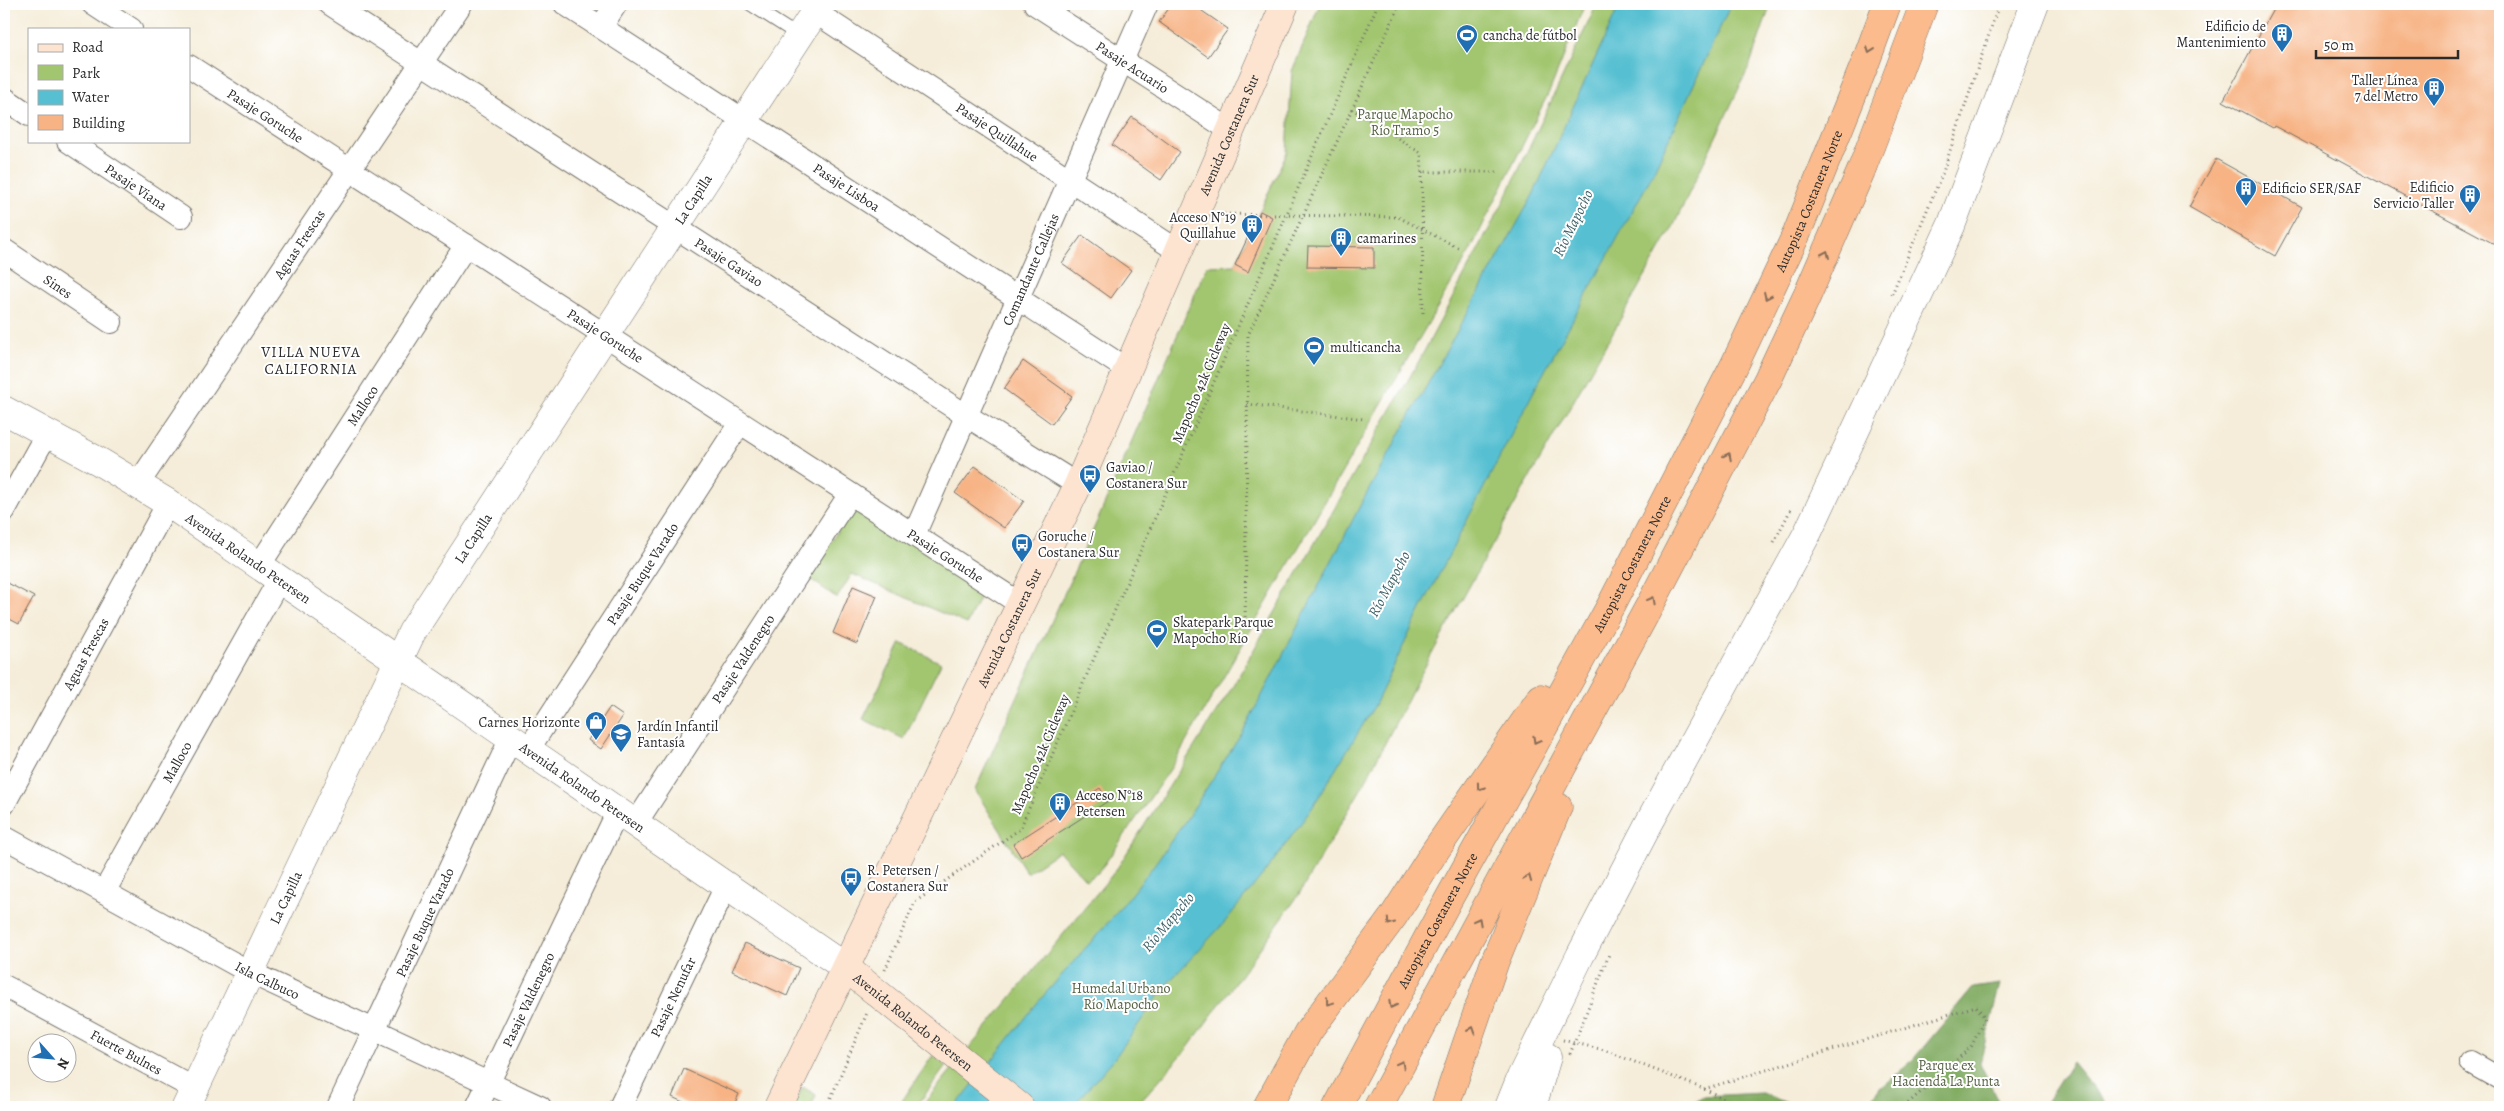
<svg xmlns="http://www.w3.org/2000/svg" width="2504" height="1111" font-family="Alegreya,serif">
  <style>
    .green { fill: #a2c66f; stroke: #66784d }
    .forest { fill: #81ab62; stroke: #566b46 }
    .water { fill: #56c0d2; stroke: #40767e }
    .building { fill: #f7b384 }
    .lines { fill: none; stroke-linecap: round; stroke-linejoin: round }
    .service-casing { stroke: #726f68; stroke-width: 13 }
    .minor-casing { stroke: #726f68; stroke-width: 24 }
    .tertiary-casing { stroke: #726f68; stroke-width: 29 }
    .secondary-casing { stroke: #726f68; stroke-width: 29 }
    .motorway-casing { stroke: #726f68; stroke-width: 29 }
    .path { stroke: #726f68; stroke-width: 3; stroke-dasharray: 1 4; stroke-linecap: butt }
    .service { stroke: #fff; stroke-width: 11 }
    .minor { stroke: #fff; stroke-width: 22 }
    .tertiary { stroke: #fff; stroke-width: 28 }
    .secondary { stroke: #fde4d1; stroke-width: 28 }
    .motorway { stroke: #fbbb8d; stroke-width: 28 }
    .oneway { stroke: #896c57 }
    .labels { text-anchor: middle; stroke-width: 4; stroke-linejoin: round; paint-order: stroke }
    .poi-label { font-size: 14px; fill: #2b2b2b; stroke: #fff; text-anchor: start }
    .street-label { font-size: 14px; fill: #2b2b2b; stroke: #fff }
    .park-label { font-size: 14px; fill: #556143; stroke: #fff }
    .water-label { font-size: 15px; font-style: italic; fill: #3a5f65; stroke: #fff }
    .neighbourhood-label { font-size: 15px; letter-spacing: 1px; fill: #2b2b2b; stroke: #fff }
  </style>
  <rect width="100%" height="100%" fill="#fff"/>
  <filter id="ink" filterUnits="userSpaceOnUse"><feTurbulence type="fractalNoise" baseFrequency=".02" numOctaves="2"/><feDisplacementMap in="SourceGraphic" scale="10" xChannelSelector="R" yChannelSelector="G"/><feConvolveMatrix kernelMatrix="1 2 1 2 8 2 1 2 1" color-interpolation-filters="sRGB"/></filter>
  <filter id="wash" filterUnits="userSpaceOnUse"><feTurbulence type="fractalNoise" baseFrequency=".0096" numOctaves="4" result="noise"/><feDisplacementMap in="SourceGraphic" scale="20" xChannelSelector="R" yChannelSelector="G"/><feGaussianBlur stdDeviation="1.12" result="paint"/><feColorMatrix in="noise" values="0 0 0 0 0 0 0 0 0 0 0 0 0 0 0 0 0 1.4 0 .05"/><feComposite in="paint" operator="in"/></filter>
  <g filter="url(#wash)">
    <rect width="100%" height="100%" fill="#f5edd9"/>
    <g class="green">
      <path d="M 1320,4 L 1585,4 L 1550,90 L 1470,251 L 1171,768 L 1099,872 L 1086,880 L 1059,851 L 1027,873 L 975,790 L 1099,517 L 1207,266 L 1235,265 L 1287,152 L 1292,71 Z"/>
      <path d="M 1597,4 L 1771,4 L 1749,67 L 1673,227 L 1520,495 L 1417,681 L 1364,784 L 1298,896 L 1187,1049 L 1135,1107 L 921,1107 L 1116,870 L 1233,686 L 1420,359 L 1505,199 Z"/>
      <path d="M 855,507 L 984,588 L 967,624 L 852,574 L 837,598 L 806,576 Z"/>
      <path d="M 901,643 L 941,663 L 904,739 L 863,719 Z"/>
      <path d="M 933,1055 L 946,1066 L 916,1107 L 898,1107 Z"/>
      <path d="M 803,1087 L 816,1095 L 811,1107 L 793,1107 Z"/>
    </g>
    <g class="forest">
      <path d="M 2000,984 L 1980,1063 L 2001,1107 L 1863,1107 L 1880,1088 L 1911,1062 L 1973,988 Z"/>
      <path d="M 2072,1062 L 2109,1107 L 2043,1107 Z"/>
      <path d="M 1762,1093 L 1797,1107 L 1687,1107 L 1703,1096 Z"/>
    </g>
    <path class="water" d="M 1620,4 L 1731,4 L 1650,179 L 1537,385 L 1419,613 L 1375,705 L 1312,808 L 1272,863 L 1224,923 L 1167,984 L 1114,1059 L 1072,1107 L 955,1107 L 1038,1002 L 1112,918 L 1151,869 L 1186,820 L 1244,730 L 1362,502 L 1533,195 Z"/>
    <g id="blocks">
      <g class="building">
        <path d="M 1172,4 L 1192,4 L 1228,29 L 1208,57 L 1159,22 Z"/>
        <path d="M 2276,4 L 2500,4 L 2500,247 L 2274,126 L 2273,128 L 2223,101 Z"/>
        <path d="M 1132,117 L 1180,152 L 1161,180 L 1112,145 Z"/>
        <path d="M 2216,159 L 2302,207 L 2275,256 L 2189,207 Z"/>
        <path d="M 1260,211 L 1272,217 L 1248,272 L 1235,265 Z"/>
        <path d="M 1082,235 L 1131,270 L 1111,298 L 1062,263 Z"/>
        <path d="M 1308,246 L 1374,247 L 1374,268 L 1307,267 Z"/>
        <path d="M 1023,361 L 1072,396 L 1052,424 L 1004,389 Z"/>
        <path d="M 975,466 L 1024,501 L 1004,528 L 955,493 Z"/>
        <path d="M 4,581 L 34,597 L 19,624 L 4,616 Z"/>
        <path d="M 853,586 L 877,596 L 857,644 L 833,633 Z"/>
        <path d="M 610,707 L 623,716 L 601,749 L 588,740 Z"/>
        <path d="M 1100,788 L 1108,801 L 1021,857 L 1013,844 Z"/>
        <path d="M 745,943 L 799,968 L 787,996 L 732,971 Z"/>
        <path d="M 684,1069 L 739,1094 L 733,1107 L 694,1107 L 672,1097 Z"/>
      </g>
    </g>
  </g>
  <g filter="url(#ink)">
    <use href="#blocks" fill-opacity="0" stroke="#726f68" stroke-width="1"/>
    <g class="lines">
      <g class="service-casing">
        <path id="service" d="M 749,4 L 799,36"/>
      </g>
      <g class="minor-casing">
        <g id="minor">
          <path d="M 93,4 L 131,29"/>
          <path id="s1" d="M 330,4 L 967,416 L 1078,485"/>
          <path id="s2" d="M 565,4 L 1128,370"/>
          <path id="s3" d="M 1035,4 L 1230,130"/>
          <path id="s4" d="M 815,12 L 1178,251"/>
          <path d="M 601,27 L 616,4"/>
          <path id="s5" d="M 189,66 L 1022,605"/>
          <path d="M 4,98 L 29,115"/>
          <path id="s6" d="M 68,141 L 181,217"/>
          <path id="s7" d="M 4,250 L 111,322"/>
          <path id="s8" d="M 138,484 L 461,4"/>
          <path d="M 4,511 L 47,433"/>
          <path id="s9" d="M 914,535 L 1147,4"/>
          <path id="s10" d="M 259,566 L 466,245"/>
          <path id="s11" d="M 528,750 L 740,423"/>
          <path id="s12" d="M 4,804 L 168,503"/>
          <path id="s13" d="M 636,823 L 850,494"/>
          <path id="s14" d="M 4,837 L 251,973 L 540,1107"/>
          <path id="s15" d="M 104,892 L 279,580"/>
          <path id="s16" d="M 4,986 L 195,1089"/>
          <path d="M 2470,1062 L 2500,1079"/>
          <path id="s17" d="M 338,1107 L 511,738"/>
          <path id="s18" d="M 477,1107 L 618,811"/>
          <path id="s19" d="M 620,1107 L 726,886"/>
        </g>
      </g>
      <g class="tertiary-casing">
        <g id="tertiary">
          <path id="s20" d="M 4,410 L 100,462 L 168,503 L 846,968"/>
          <path id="s21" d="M 186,1107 L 412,632 L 820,4"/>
          <path d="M 1509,1107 L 1521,1077 L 1580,956 L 1648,825 L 1808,532 L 1951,226 L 2035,4"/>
          <path d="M 1532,1107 L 1547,1057"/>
        </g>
      </g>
      <g class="secondary-casing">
        <g id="secondary">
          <path id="s22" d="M 846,968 L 1020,1107"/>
          <path id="s23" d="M 778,1107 L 1078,485 L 1285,4"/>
        </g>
      </g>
      <g class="motorway-casing">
        <g id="motorway">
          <path d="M 1267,1107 L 1308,1032 L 1393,917 L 1435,851 L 1541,698"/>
          <path id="s24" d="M 1337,1107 L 1447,902 L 1611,605 L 1734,366 L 1797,233 L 1866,61 L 1887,4"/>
          <path d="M 1378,1107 L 1651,603 L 1768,379 L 1806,298 L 1861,171 L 1924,4"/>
          <path d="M 1445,1107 L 1495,961 L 1558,807"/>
        </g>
      </g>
      <g class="path">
        <path d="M 1400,4 L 1352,109 L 1421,153 L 1422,172 L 1500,172"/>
        <path d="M 1422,172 L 1423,315"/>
        <path d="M 1219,214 L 1398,217 L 1461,249"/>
        <path d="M 1892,294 L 1943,172 L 1999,4"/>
        <path d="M 1247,404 L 1364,419"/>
        <path d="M 1774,542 L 1792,507"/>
        <path d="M 1245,627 L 1248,335 L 1352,109"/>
        <path d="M 885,970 L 915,902 L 1020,829 L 1378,4"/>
        <path d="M 1563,1040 L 1604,1050 L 1704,1089 L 1740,1107"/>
        <path d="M 1570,1054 L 1610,952"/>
        <path d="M 1704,1089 L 1976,1006 L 1985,1018 L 1971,1047 L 1904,1107"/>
        <path d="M 827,1107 L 867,1013"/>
      </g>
      <use href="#service" class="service"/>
      <use href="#minor" class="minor"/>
      <use href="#tertiary" class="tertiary"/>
      <use href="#secondary" class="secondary"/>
      <use href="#motorway" class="motorway"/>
    </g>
    <defs><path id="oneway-chevron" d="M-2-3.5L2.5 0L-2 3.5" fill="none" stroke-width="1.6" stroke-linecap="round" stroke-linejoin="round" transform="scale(1.25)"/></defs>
    <g class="oneway">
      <use href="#oneway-chevron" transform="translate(1870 50) rotate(110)"/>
      <use href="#oneway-chevron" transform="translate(1826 254) rotate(-66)"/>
      <use href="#oneway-chevron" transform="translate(1767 296) rotate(115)"/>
      <use href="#oneway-chevron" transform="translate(1728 456) rotate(-63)"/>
      <use href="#oneway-chevron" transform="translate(1652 600) rotate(-61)"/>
      <use href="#oneway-chevron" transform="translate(1536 740) rotate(119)"/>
      <use href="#oneway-chevron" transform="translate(1480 787) rotate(126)"/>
      <use href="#oneway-chevron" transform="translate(1528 878) rotate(-68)"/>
      <use href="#oneway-chevron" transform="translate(1478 921) rotate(-62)"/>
      <use href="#oneway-chevron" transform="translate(1390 922) rotate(125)"/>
      <use href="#oneway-chevron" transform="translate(1329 1002) rotate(127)"/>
      <use href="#oneway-chevron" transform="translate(1392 1005) rotate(118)"/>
      <use href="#oneway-chevron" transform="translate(1472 1030) rotate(-71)"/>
      <use href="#oneway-chevron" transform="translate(1401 1064) rotate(-62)"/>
    </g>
  </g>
  <defs>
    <g id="building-pin" transform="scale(1.125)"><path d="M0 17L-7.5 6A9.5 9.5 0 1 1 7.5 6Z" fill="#1f6fb2" stroke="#fff"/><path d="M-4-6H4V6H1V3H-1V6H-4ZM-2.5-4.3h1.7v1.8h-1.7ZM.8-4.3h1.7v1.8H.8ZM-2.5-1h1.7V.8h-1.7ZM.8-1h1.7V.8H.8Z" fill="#fff"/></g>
    <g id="stadium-pin" transform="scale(1.125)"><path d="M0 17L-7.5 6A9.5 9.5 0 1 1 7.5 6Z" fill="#1f6fb2" stroke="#fff"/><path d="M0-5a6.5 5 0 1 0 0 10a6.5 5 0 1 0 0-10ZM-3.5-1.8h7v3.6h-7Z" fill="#fff"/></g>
    <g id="bus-pin" transform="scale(1.125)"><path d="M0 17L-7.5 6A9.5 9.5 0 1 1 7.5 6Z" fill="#1f6fb2" stroke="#fff"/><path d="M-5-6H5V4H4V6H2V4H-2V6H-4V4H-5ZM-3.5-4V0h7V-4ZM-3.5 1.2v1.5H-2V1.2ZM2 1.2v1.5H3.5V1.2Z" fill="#fff"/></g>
    <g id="shop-pin" transform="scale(1.125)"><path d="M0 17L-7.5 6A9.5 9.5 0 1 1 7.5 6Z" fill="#1f6fb2" stroke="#fff"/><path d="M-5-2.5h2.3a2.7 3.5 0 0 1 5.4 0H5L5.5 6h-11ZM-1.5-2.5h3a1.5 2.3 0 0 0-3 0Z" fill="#fff"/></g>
    <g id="school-pin" transform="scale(1.125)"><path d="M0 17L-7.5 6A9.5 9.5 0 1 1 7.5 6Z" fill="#1f6fb2" stroke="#fff"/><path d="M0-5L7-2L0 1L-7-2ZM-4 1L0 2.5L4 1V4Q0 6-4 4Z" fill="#fff"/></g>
  </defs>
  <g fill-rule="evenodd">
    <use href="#building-pin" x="2282" y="34"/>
    <use href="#stadium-pin" x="1467" y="35"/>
    <use href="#building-pin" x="2434" y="88"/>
    <use href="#building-pin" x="2246" y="188"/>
    <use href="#building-pin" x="2470" y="195"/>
    <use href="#building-pin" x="1252" y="225"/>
    <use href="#building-pin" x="1341" y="238"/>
    <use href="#stadium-pin" x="1314" y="347"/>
    <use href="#bus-pin" x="1090" y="475"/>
    <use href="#bus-pin" x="1022" y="544"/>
    <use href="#stadium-pin" x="1157" y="630"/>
    <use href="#shop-pin" x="596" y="722"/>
    <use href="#school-pin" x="621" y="734"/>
    <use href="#building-pin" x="1060" y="803"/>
    <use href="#bus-pin" x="851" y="878"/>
  </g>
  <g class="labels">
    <g class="poi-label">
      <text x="2266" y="31" text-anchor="end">Edificio de<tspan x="2266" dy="16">Mantenimiento</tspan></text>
      <text x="1483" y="40">cancha de fútbol</text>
      <text x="2418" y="85" text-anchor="end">Taller Línea<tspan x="2418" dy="16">7 del Metro</tspan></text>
      <text x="2454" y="192" text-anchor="end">Edificio<tspan x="2454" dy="16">Servicio Taller</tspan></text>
      <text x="2262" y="193">Edificio SER/SAF</text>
      <text x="1236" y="222" text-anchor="end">Acceso N°19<tspan x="1236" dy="16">Quillahue</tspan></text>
      <text x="1357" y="243">camarines</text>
      <text x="1330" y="352">multicancha</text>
      <text x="1106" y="472">Gaviao /<tspan x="1106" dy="16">Costanera Sur</tspan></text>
      <text x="1038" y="541">Goruche /<tspan x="1038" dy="16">Costanera Sur</tspan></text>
      <text x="1173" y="627">Skatepark Parque<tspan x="1173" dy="16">Mapocho Río</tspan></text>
      <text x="580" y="727" text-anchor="end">Carnes Horizonte</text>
      <text x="637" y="731">Jardín Infantil<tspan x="637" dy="16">Fantasía</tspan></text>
      <text x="1076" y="800">Acceso N°18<tspan x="1076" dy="16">Petersen</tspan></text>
      <text x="867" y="875">R. Petersen /<tspan x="867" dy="16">Costanera Sur</tspan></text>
    </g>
    <g class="street-label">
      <text dy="5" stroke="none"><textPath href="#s3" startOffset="116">Pasaje Acuario</textPath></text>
      <text dy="5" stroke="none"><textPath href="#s5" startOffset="91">Pasaje Goruche</textPath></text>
      <text dy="5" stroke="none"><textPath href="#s4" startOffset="218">Pasaje Quillahue</textPath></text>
      <text dy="5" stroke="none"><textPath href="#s23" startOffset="1072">Avenida Costanera Sur</textPath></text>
      <text dy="5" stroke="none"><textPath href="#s6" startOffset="82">Pasaje Viana</textPath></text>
      <text dy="5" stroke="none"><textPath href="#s2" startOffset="336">Pasaje Lisboa</textPath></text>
      <text dy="5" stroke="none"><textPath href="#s21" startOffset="1042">La Capilla</textPath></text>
      <text dy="5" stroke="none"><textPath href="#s24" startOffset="1022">Autopista Costanera Norte</textPath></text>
      <text dy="5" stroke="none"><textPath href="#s8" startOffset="289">Aguas Frescas</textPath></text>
      <text dy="5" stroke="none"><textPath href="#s1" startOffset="475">Pasaje Gaviao</textPath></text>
      <text dy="5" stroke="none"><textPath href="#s9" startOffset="290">Comandante Callejas</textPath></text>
      <text dy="5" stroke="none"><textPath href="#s7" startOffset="65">Sines</textPath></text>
      <text dy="5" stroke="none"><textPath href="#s5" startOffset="496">Pasaje Goruche</textPath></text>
      <text transform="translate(1201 383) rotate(-67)" y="5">Mapocho 42k Cicleway</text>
      <text dy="5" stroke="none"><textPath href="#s10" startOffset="191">Malloco</textPath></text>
      <text dy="5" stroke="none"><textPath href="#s21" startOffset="638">La Capilla</textPath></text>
      <text dy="5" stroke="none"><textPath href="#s5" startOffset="901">Pasaje Goruche</textPath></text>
      <text dy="5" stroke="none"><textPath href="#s20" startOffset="286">Avenida Rolando Petersen</textPath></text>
      <text dy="5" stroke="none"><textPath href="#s24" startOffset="618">Autopista Costanera Norte</textPath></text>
      <text dy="5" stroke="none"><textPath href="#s11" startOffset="210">Pasaje Buque Varado</textPath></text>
      <text dy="5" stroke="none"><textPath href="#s23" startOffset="532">Avenida Costanera Sur</textPath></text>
      <text dy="5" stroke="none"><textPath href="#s12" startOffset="171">Aguas Frescas</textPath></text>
      <text dy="5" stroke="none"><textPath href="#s13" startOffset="196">Pasaje Valdenegro</textPath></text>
      <text transform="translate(1040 754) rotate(-67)" y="5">Mapocho 42k Cicleway</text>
      <text dy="5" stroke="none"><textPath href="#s15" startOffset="149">Malloco</textPath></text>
      <text dy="5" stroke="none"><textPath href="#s20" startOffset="691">Avenida Rolando Petersen</textPath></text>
      <text dy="5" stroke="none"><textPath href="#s21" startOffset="232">La Capilla</textPath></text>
      <text dy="5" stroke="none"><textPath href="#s24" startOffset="212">Autopista Costanera Norte</textPath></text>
      <text dy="5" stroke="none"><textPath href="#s17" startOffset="204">Pasaje Buque Varado</textPath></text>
      <text dy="5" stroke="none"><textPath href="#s14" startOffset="300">Isla Calbuco</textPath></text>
      <text dy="5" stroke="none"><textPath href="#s19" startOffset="122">Pasaje Nenufar</textPath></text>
      <text dy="5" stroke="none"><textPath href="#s18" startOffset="119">Pasaje Valdenegro</textPath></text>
      <text dy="5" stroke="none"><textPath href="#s22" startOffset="86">Avenida Rolando Petersen</textPath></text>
      <text dy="5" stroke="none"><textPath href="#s16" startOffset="139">Fuerte Bulnes</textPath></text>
    </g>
    <g class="park-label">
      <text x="1405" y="119">Parque Mapocho<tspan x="1405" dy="16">Río Tramo 5</tspan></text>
      <text x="1121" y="993">Humedal Urbano<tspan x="1121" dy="16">Río Mapocho</tspan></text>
      <text x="1946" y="1070">Parque ex<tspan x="1946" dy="16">Hacienda La Punta</tspan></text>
    </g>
    <g class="water-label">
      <text transform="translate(1573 223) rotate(-64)" y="5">Río Mapocho</text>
      <text transform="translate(1389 584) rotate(-62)" y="5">Río Mapocho</text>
      <text transform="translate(1168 922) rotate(-50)" y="5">Río Mapocho</text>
    </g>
    <g class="neighbourhood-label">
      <text x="311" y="357">VILLA NUEVA<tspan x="311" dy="17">CALIFORNIA</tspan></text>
    </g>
  </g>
  <rect width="2504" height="1111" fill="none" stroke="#fff" stroke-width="20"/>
  <rect x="28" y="28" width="162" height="115" fill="#ffffff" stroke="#aaaaaa"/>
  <rect x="38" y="44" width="25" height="8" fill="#fde4d1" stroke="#aaaaaa"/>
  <text x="72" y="52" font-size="15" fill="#2b2b2b">Road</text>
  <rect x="38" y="65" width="25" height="15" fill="#a2c66f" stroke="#aaaaaa"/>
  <text x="72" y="78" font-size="15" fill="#2b2b2b">Park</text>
  <rect x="38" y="90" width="25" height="15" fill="#56c0d2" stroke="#aaaaaa"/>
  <text x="72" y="102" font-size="15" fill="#2b2b2b">Water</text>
  <rect x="38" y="115" width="25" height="15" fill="#f7b384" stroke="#aaaaaa"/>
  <text x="72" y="128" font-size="15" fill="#2b2b2b">Building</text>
  <g transform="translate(52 1058) rotate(117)"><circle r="24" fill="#ffffff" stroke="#aaaaaa"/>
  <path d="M0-4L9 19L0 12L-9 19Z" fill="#1f6fb2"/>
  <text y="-8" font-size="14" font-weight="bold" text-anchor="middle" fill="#2b2b2b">N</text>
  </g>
  <path d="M2316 50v8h142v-8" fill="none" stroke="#2b2b2b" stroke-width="2.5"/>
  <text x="2324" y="50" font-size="15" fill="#2b2b2b" stroke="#ffffff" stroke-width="4" paint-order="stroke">50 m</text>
</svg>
